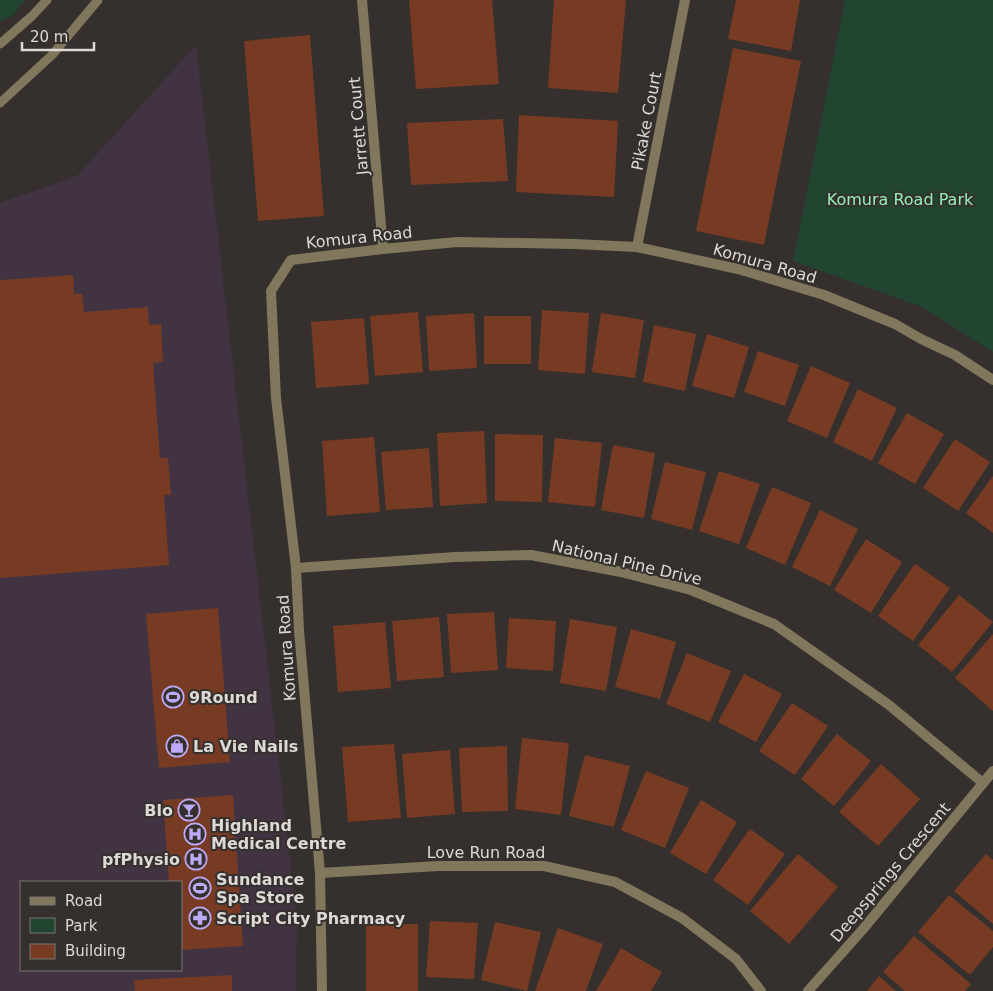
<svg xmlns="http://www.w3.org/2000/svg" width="993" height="991" font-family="'DejaVu Sans',sans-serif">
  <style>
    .commercial { fill: #413341; fill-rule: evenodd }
    .green { fill: #214530 }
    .building { fill: #773b24 }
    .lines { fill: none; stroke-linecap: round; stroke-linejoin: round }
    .lane { stroke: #81775c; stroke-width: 9 }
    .street { stroke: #81775c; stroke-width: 10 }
    .labels { text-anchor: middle; stroke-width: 4; stroke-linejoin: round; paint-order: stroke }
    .street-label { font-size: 16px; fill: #ddd9d7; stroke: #35302d }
    .park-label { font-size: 16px; fill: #93f1b6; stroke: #35302d }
    .poi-label { font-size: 16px; font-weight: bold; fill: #ddd9d7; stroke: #35302d; text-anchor: start }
  </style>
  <rect width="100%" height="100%" fill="#35302d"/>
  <path class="commercial" d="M 196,45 L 297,921 L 296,991 L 0,991 L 0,203 L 77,176 ZM 21,882 L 181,882 L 181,970 L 21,970 Z"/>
  <g class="green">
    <path d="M 0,0 L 25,0 L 12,16 L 0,21 Z"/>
    <path d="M 845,0 L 993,0 L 993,352 L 920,306 L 793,261 Z"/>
  </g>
  <g class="building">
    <path d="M 409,0 L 492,0 L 499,84 L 416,89 Z"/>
    <path d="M 554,0 L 626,0 L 618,93 L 548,88 Z"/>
    <path d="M 736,0 L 800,0 L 791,51 L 728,39 Z"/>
    <path d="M 310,35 L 324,216 L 258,221 L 244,41 Z"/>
    <path d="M 733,48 L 801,61 L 764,245 L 696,231 Z"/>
    <path d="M 519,115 L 618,121 L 614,197 L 516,192 Z"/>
    <path d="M 503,119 L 508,181 L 411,185 L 407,123 Z"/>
    <path d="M 73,275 L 74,294 L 82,294 L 84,312 L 148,307 L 149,325 L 161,324 L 163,362 L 153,363 L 160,458 L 168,458 L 171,495 L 164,495 L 169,565 L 0,578 L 0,280 Z"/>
    <path d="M 542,310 L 589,313 L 585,374 L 538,370 Z"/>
    <path d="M 418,312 L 423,372 L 375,376 L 370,316 Z"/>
    <path d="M 474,313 L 477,368 L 429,371 L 426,316 Z"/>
    <path d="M 601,313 L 644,320 L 635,378 L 592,372 Z"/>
    <rect x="484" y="316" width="47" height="48"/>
    <path d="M 364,318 L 369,384 L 316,388 L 311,322 Z"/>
    <path d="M 654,325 L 696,334 L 685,391 L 643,382 Z"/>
    <path d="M 707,334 L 749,347 L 734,398 L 692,386 Z"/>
    <path d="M 758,351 L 799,365 L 785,406 L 744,392 Z"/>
    <path d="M 811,366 L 850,383 L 827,438 L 787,421 Z"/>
    <path d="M 858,389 L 897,408 L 872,461 L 833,442 Z"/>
    <path d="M 907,413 L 944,434 L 915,484 L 878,463 Z"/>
    <path d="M 484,431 L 487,503 L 440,506 L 437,433 Z"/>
    <path d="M 495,434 L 543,435 L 542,502 L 495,501 Z"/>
    <path d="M 374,437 L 380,512 L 327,516 L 322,441 Z"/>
    <path d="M 555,438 L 602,443 L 595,507 L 548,502 Z"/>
    <path d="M 955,439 L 990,462 L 958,511 L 923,488 Z"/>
    <path d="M 613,445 L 655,453 L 644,518 L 601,510 Z"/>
    <path d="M 429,448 L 433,507 L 386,510 L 381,452 Z"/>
    <path d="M 665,462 L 706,472 L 692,530 L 651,519 Z"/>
    <path d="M 719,471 L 760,484 L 739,544 L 699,531 Z"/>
    <path d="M 993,476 L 993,533 L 966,513 Z"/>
    <path d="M 772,487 L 811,503 L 785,565 L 746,548 Z"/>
    <path d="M 820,510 L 858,529 L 830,586 L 792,567 Z"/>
    <path d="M 866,539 L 902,562 L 871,613 L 834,590 Z"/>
    <path d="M 915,564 L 950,588 L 913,641 L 878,616 Z"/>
    <path d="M 959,595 L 993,622 L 952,672 L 918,645 Z"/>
    <path d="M 218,608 L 230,762 L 159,768 L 146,614 Z"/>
    <path d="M 494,612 L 498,670 L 451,673 L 447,614 Z"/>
    <path d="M 439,617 L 444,677 L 397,681 L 392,621 Z"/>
    <path d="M 509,618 L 556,621 L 553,671 L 506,668 Z"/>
    <path d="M 570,619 L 617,627 L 606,691 L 560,683 Z"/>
    <path d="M 385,622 L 391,688 L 338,692 L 333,626 Z"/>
    <path d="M 631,629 L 676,642 L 660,699 L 615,687 Z"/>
    <path d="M 993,634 L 993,711 L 955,678 Z"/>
    <path d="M 687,653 L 731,671 L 710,722 L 666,704 Z"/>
    <path d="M 744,674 L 782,694 L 756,742 L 718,722 Z"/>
    <path d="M 792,703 L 828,726 L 795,775 L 759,751 Z"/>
    <path d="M 837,734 L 871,761 L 834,806 L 801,779 Z"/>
    <path d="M 522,738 L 569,743 L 561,815 L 515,809 Z"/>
    <path d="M 394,744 L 401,818 L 348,822 L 342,747 Z"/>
    <path d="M 507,746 L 508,811 L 462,812 L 459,748 Z"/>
    <path d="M 450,750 L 455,814 L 407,818 L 402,754 Z"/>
    <path d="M 585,755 L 630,766 L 614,827 L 569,816 Z"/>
    <path d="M 881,764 L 920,799 L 878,846 L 839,812 Z"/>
    <path d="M 646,771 L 689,788 L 665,848 L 621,830 Z"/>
    <path d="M 233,795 L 243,946 L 181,950 L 181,882 L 169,882 L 163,800 Z"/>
    <path d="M 701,800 L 737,822 L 706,874 L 670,853 Z"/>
    <path d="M 750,829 L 785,854 L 748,905 L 713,880 Z"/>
    <path d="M 798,854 L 838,887 L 789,944 L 750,911 Z"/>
    <path d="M 986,854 L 993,860 L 993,924 L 954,891 Z"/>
    <path d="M 949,895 L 993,931 L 993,947 L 970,975 L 918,932 Z"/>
    <path d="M 430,921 L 478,923 L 474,979 L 426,977 Z"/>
    <path d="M 495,922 L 541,932 L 527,991 L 481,980 Z"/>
    <path d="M 418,924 L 418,991 L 366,991 L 366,925 Z"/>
    <path d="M 558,928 L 603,944 L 586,991 L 535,991 Z"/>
    <path d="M 914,936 L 971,984 L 965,991 L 905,991 L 883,972 Z"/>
    <path d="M 621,948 L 662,972 L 651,991 L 596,991 Z"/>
    <path d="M 232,975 L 232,991 L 135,991 L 134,980 Z"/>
    <path d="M 879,976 L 896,991 L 867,991 Z"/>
  </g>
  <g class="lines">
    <g class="lane">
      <path d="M 0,44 L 32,16 L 47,0"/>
      <path d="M 0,103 L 52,55 L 98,0"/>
    </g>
    <g class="street">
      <path d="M 362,0 L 383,249"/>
      <path d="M 637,247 L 685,0"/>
      <path d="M 296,568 L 455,557 L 531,555 L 621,572 L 691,590 L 774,624 L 889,705 L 983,783"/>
      <path d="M 320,873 L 438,866 L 544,866 L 615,882 L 682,918 L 736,959 L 761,991"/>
      <path d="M 322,991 L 320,873 L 299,630 L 296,568 L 276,398 L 271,291 L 291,260 L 383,249 L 457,242 L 574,244 L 637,247 L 738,269 L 824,295 L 895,324 L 921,339 L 955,355 L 993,380"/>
      <path d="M 808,991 L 864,928 L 993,771"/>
    </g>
  </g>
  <defs>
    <g id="stadium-ring" transform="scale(1.125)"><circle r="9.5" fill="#35302d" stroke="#bda9f5" stroke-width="1.5"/><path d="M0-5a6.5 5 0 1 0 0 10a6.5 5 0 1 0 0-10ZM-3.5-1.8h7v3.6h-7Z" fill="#bda9f5"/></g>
    <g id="shop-ring" transform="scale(1.125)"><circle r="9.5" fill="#35302d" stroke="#bda9f5" stroke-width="1.5"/><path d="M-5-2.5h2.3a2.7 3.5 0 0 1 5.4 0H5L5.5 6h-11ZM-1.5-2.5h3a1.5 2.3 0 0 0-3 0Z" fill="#bda9f5"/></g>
    <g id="bar-ring" transform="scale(1.125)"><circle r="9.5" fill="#35302d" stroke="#bda9f5" stroke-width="1.5"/><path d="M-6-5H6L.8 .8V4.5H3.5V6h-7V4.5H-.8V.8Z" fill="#bda9f5"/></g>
    <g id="hospital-ring" transform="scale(1.125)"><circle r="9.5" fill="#35302d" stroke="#bda9f5" stroke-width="1.5"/><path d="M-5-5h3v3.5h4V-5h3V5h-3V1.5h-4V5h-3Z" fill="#bda9f5"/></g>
    <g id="pharmacy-ring" transform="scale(1.125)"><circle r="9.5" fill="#35302d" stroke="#bda9f5" stroke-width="1.5"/><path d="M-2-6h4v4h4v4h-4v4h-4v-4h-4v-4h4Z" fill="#bda9f5"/></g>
  </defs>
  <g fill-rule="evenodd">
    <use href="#stadium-ring" x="173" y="697"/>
    <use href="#shop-ring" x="177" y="746"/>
    <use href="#bar-ring" x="189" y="810"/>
    <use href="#hospital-ring" x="195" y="834"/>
    <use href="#hospital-ring" x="196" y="859"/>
    <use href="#stadium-ring" x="200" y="888"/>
    <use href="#pharmacy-ring" x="200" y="918"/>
  </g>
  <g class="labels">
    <g class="street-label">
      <text transform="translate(646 121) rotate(-79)" y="6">Pikake Court</text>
      <text transform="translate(358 126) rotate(-95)" y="6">Jarrett Court</text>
      <text transform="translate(359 237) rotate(-6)" y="6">Komura Road</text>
      <text transform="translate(765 263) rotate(16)" y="6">Komura Road</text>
      <text transform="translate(627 562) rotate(13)" y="6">National Pine Drive</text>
      <text transform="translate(286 648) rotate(-94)" y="6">Komura Road</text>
      <text x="486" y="858">Love Run Road</text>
      <text transform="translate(890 872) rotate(-50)" y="6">Deepsprings Crescent</text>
    </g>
    <g class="park-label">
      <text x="900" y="205">Komura Road Park</text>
    </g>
    <g class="poi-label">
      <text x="189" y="703">9Round</text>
      <text x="193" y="752">La Vie Nails</text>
      <text x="173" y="816" text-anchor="end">Blo</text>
      <text x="211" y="831">Highland<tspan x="211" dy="18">Medical Centre</tspan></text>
      <text x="180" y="865" text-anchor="end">pfPhysio</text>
      <text x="216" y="885">Sundance<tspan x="216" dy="18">Spa Store</tspan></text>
      <text x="216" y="924">Script City Pharmacy</text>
    </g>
  </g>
  <rect x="20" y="881" width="162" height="90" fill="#35302d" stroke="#787471"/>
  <rect x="30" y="897" width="25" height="8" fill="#81775c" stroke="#787471"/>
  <text x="65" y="906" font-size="15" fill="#ddd9d7">Road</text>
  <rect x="30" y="918" width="25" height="15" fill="#214530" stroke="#787471"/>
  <text x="65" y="931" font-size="15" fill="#ddd9d7">Park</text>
  <rect x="30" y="944" width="25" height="15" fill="#773b24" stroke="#787471"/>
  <text x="65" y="956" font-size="15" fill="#ddd9d7">Building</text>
  <path d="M22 42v8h72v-8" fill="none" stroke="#ddd9d7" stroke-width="2.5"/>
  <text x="30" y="42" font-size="15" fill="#ddd9d7" stroke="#35302d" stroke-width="4" paint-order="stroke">20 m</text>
</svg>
